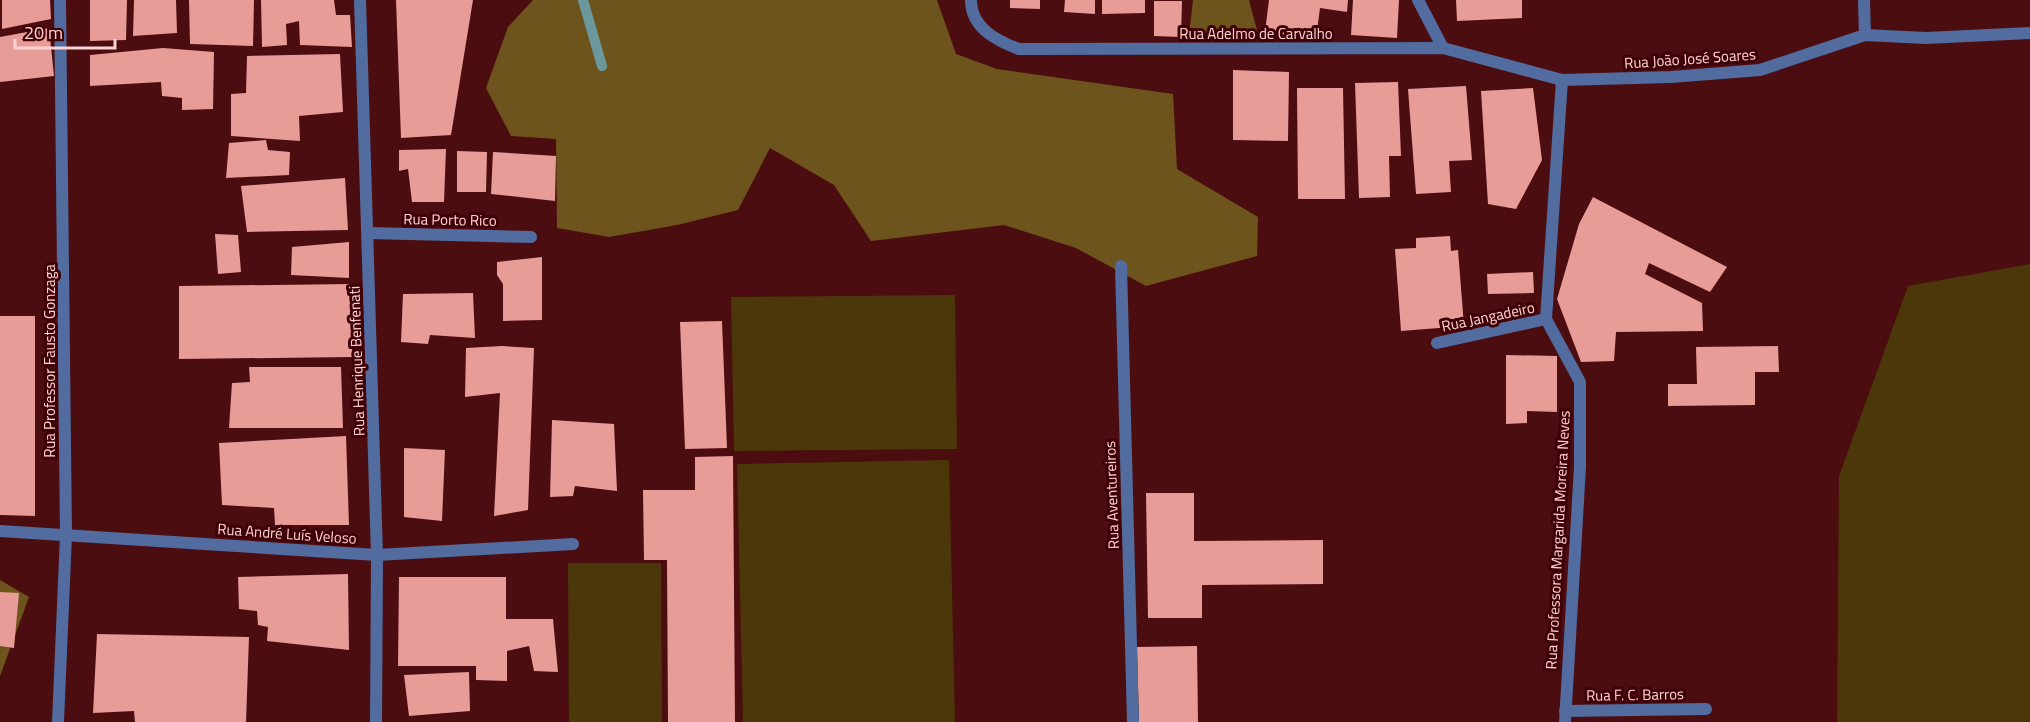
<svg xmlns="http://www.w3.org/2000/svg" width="2030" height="722" font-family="'Titillium Web',sans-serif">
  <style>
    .green { fill: #4b370a }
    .forest { fill: #6d541d }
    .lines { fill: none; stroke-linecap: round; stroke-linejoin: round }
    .stream { stroke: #6a989c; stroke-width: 10 }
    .building { fill: #e89c97 }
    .minor { stroke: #526c9f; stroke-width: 12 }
    .labels { text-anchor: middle; stroke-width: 6; stroke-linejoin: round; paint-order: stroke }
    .street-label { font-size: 15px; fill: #fdd4d1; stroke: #3f0106 }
  </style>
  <rect width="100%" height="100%" fill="#4b0d10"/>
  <g class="green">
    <path d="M 2030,264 L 2030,722 L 1837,722 L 1839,476 L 1908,286 Z"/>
    <path d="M 955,295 L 957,449 L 734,451 L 731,297 Z"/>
    <path d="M 949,460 L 955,722 L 743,722 L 737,464 Z"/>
    <path d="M 568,563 L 661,563 L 662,722 L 569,722 Z"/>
  </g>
  <g class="forest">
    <path d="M 533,0 L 937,0 L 956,54 L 997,69 L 1173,94 L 1177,169 L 1258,217 L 1257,256 L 1146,286 L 1076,248 L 1004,225 L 871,241 L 834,185 L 770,148 L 738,210 L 677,225 L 609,237 L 557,228 L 556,139 L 511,136 L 486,88 L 508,27 Z"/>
    <path d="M 1193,0 L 1249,0 L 1259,38 L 1189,36 Z"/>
    <path d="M 0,580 L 29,597 L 0,676 Z"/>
  </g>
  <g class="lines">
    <path class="stream" d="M 583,0 L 602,66"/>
  </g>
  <g class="building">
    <path d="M 2,0 L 50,0 L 51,19 L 2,29 Z"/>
    <path d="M 90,0 L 127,0 L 126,40 L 90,41 Z"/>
    <path d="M 134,0 L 176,0 L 177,33 L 133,36 Z"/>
    <path d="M 189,0 L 254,0 L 253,46 L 190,44 Z"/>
    <path d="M 261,0 L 334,0 L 336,15 L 350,15 L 352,47 L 300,45 L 299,21 L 286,24 L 287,45 L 262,47 Z"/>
    <path d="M 396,0 L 473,0 L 451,135 L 401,138 Z"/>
    <path d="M 1010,0 L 1040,0 L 1040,9 L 1010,8 Z"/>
    <path d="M 1065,0 L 1095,0 L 1095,14 L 1064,12 Z"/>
    <path d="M 1102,0 L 1145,0 L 1145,13 L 1102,14 Z"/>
    <path d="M 1269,0 L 1348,0 L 1347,12 L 1320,8 L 1316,39 L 1265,32 Z"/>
    <path d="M 1353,0 L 1399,0 L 1397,38 L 1351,35 Z"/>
    <path d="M 1456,0 L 1522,0 L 1522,18 L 1457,21 Z"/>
    <path d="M 1154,1 L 1182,1 L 1181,37 L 1154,36 Z"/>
    <path d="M 49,28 L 54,76 L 0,82 L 0,37 Z"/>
    <path d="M 163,48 L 214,52 L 213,109 L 182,110 L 182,98 L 162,96 L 161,82 L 90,86 L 90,55 Z"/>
    <path d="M 340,54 L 343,112 L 299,116 L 300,141 L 231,136 L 231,94 L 246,93 L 247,56 Z"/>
    <path d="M 1233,70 L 1289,72 L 1288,141 L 1233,140 Z"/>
    <path d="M 1398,82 L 1401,156 L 1389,156 L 1390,197 L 1359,198 L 1355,83 Z"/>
    <path d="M 1466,86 L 1472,160 L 1449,161 L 1451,192 L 1416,194 L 1408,89 Z"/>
    <path d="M 1297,88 L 1343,88 L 1345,199 L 1298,199 Z"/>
    <path d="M 1533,88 L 1542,160 L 1516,209 L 1488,204 L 1481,91 Z"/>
    <path d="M 266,140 L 268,150 L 290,152 L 289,175 L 226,178 L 229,143 Z"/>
    <path d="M 446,149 L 444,202 L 412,202 L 408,169 L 399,171 L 399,150 Z"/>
    <path d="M 457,151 L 487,152 L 486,192 L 457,192 Z"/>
    <path d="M 493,152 L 556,156 L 555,201 L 491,194 Z"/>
    <path d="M 345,178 L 348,230 L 247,232 L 241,186 Z"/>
    <path d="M 1593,197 L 1727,267 L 1710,292 L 1649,263 L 1645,274 L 1702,303 L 1703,331 L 1616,332 L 1614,361 L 1581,362 L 1557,299 L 1579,224 Z"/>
    <path d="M 215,234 L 238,235 L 241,272 L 218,274 Z"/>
    <path d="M 1450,236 L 1451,251 L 1458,250 L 1464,326 L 1401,331 L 1395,249 L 1416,248 L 1416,238 Z"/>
    <path d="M 349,242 L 349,278 L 291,275 L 292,247 Z"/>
    <path d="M 542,257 L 542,320 L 503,321 L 503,284 L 497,275 L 497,262 Z"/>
    <path d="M 1533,272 L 1534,293 L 1488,294 L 1487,274 Z"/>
    <path d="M 351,284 L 352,357 L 179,359 L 179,286 Z"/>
    <path d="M 473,293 L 475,338 L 430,335 L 428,344 L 401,342 L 403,294 Z"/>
    <path d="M 0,316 L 35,316 L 35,516 L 0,515 Z"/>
    <path d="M 722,321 L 727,448 L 685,449 L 680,322 Z"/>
    <path d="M 502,346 L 534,348 L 528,510 L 494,516 L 500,393 L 465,397 L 466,348 Z"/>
    <path d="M 1778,346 L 1779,372 L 1755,372 L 1755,405 L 1668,406 L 1668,384 L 1697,384 L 1696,347 Z"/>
    <path d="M 1506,355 L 1557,356 L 1557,412 L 1527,411 L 1527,423 L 1506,424 Z"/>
    <path d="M 249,367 L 341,367 L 343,428 L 229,428 L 232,383 L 250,382 Z"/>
    <path d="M 552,420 L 614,424 L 617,491 L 575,486 L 573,496 L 550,497 Z"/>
    <path d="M 346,436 L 349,525 L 275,525 L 274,508 L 222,505 L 219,443 Z"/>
    <path d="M 404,448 L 445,450 L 442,521 L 404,517 Z"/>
    <path d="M 733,456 L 735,722 L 668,722 L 667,560 L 644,560 L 643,490 L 695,490 L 695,457 Z"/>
    <path d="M 1146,493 L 1194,493 L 1194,541 L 1323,540 L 1323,584 L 1202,585 L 1202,618 L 1148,618 Z"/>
    <path d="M 348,574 L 349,650 L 267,641 L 268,627 L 258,625 L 257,611 L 239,609 L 238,577 Z"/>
    <path d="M 399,577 L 506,577 L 506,619 L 553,619 L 558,672 L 534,671 L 529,646 L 507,651 L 507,681 L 476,680 L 476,666 L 398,666 Z"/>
    <path d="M 0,592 L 19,593 L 14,648 L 0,646 Z"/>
    <path d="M 97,634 L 249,637 L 246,722 L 135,722 L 134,711 L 93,713 Z"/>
    <path d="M 1197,646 L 1198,722 L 1139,722 L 1137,647 Z"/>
    <path d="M 469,672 L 470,711 L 409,716 L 404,675 Z"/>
  </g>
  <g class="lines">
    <g class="minor">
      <path d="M 360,0 L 377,555 L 376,722"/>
      <path d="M 971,0 C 971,28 997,41 1019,49 L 1443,48 L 1562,80 L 1671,77 L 1760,70 L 1865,35 L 1926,38 L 2030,33"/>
      <path d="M 1418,0 L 1443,48"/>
      <path d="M 1864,0 L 1865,35"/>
      <path d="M 1562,80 L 1546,319 L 1580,382 L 1580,467 L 1565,722"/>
      <path d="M 368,233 L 531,237"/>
      <path d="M 1121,266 L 1133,722"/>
      <path d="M 1437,343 L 1546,319"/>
      <path d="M 0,531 L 377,555 L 573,544"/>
      <path d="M 1565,711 L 1706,709"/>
      <path d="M 58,722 L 66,535 L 60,0"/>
    </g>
  </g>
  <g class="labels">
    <g class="street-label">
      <text x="1256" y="39">Rua Adelmo de Carvalho</text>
      <text transform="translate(1690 59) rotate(-4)" y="5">Rua João José Soares</text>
      <text transform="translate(450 220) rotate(1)" y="5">Rua Porto Rico</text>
      <text transform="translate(1488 317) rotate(-12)" y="5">Rua Jangadeiro</text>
      <text transform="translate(50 361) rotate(-90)" y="5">Rua Professor Fausto Gonzaga</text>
      <text transform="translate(357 361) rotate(-92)" y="5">Rua Henrique Benfenati</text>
      <text transform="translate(1112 495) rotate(-92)" y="5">Rua Aventureiros</text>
      <text transform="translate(287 534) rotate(4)" y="5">Rua André Luís Veloso</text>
      <text transform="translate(1558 540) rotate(-87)" y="5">Rua Professora Margarida Moreira Neves</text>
      <text transform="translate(1635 695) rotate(-1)" y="5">Rua F. C. Barros</text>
    </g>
  </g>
  <path d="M15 39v9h100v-9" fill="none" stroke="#fdd4d1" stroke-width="3"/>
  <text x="24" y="39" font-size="18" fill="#fdd4d1" stroke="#3f0106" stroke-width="4.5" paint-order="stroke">20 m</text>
</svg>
